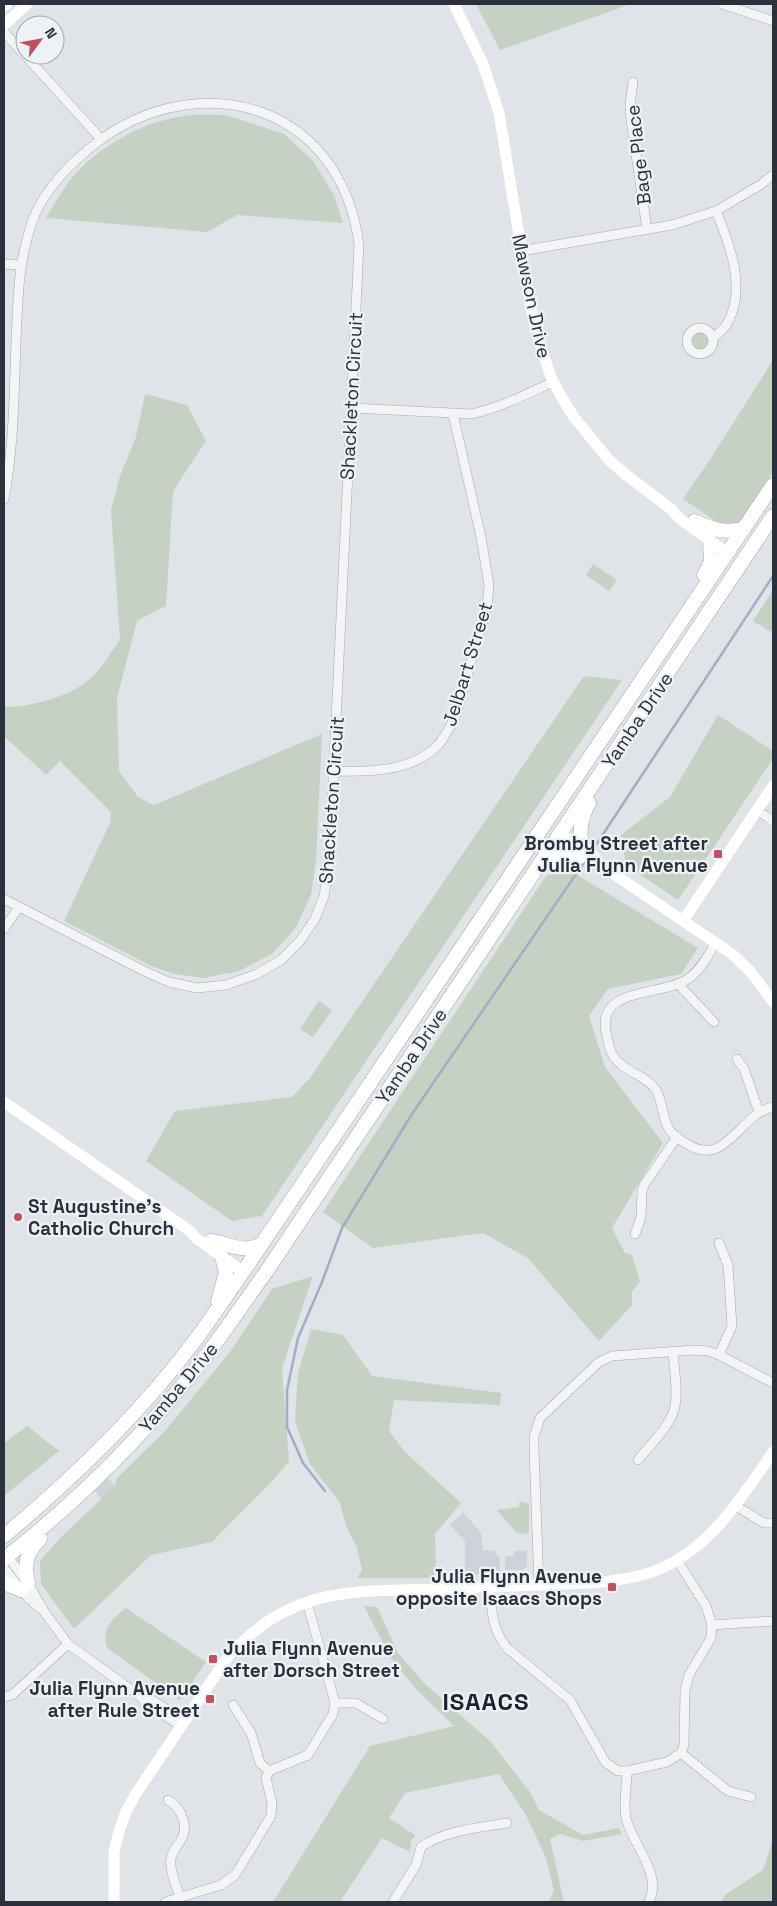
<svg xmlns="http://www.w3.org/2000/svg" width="777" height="1906" font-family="'Space Grotesk',sans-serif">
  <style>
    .built { fill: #ced2d9 }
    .green { fill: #c5d1c2 }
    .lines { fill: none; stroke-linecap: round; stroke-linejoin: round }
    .stream { stroke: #9fafc4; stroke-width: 2.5 }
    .street-casing { stroke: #a6aab1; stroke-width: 10 }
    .primary-casing { stroke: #a1a7b2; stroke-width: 15 }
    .street { stroke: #f2f4f6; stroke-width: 9 }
    .secondary { stroke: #fff; stroke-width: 11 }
    .primary { stroke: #fff; stroke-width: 14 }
    .poi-dot { fill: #c0515e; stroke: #eff2f5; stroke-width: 2 }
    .labels { text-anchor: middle; stroke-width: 4.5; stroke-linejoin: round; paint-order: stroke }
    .street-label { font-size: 19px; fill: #2a313d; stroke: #eff2f5 }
    .poi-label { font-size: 19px; font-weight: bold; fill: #2a313d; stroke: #eff2f5; text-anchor: end }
    .district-label { font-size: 24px; font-weight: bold; letter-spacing: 1px; fill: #1d222e; stroke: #eff2f5 }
  </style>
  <rect width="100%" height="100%" fill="#e0e3e8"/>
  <g class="built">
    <path d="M 108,1478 L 115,1486 L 102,1499 L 95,1491 Z"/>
    <path d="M 463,1512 L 481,1533 L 483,1550 L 496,1551 L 496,1555 L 499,1555 L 500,1573 L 465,1575 L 465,1541 L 450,1525 Z"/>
    <path d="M 527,1550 L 527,1567 L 524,1567 L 524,1570 L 505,1570 L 505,1558 L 507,1556 L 514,1556 L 514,1551 Z"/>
  </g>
  <g class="green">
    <path d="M 476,4 L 631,4 L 500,50 Z"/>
    <path d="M 226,115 L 284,134 L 313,161 L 334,195 L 343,223 L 237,215 L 207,232 L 46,218 C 57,199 70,177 87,162 C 114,139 148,121 184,116 C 197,114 212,115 226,115 Z"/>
    <circle cx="701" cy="341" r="9"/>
    <path d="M 773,360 L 773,471 L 742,521 L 724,527 L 683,499 L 713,455 Z"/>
    <path d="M 145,394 L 187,405 L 206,441 L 173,491 L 166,606 L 137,621 L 117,698 L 119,771 L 138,797 L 154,805 L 322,734 L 316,860 L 311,895 L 295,929 L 272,954 L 239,971 L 203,978 L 175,974 L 151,966 L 64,921 L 110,823 L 111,812 L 60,761 L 46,775 L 4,736 L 4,707 C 31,707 70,697 91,678 C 102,668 111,652 120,640 L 111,510 L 120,476 L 136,437 Z"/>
    <path d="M 593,564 L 617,580 L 609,591 L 586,575 Z"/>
    <path d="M 773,590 L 773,633 L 753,621 Z"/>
    <path d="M 584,676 L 622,680 L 262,1216 L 232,1221 L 146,1161 L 175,1111 L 292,1097 L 310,1078 Z"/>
    <path d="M 718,715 L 773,751 L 773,759 L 678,900 L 626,865 L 621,835 L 670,797 Z"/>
    <path d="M 567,869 L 698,948 L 681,974 L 608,989 L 589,1016 L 605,1067 L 663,1143 L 612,1228 L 625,1253 L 632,1255 L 640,1281 L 632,1292 L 632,1305 L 599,1341 L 528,1258 L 483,1233 L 373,1248 L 323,1212 L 546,876 Z"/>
    <path d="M 319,1001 L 332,1010 L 313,1037 L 300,1029 Z"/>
    <path d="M 313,1276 L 282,1368 L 289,1461 L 276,1477 L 212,1542 L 151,1555 L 74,1629 L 41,1584 L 40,1561 L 59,1539 L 115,1486 L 117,1478 L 165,1431 L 230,1352 L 272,1289 Z"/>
    <path d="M 311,1329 L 343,1335 L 372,1376 L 501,1393 L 500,1405 L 394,1400 L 389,1431 L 405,1452 L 461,1503 L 435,1534 L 436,1573 L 430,1578 L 357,1578 L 362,1570 L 357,1548 L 346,1526 L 340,1503 L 310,1464 L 295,1421 L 298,1373 Z"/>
    <path d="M 27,1426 L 59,1451 L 4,1496 L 4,1443 Z"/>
    <path d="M 520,1501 L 529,1504 L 529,1532 L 526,1534 L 517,1533 L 497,1510 L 519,1507 Z"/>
    <path d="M 364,1606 L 377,1607 L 398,1653 L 425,1684 L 491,1742 L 530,1792 L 539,1810 L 583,1835 L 619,1828 L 622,1834 L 583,1841 L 561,1834 L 550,1839 L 564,1902 L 549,1902 L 554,1891 L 546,1858 L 526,1815 L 499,1774 L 405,1793 L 389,1818 L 415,1835 L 411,1841 L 410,1852 L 382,1838 L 340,1902 L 273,1902 L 370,1746 L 454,1726 L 418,1691 L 391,1658 Z"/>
    <path d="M 126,1608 L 206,1662 L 180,1700 L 107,1648 C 101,1629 112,1619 126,1608 Z"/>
    <path d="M 773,1839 L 773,1902 L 721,1902 L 725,1895 L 763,1870 Z"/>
  </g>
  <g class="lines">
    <g class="stream">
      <path d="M 592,851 L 773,576"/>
      <path d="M 325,1491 L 303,1463 L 287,1427 L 287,1390 L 298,1338 L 322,1282 L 342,1228 L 412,1114 L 589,855"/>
    </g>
    <g class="street-casing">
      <g id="street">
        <path d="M 722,4 L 773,21"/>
        <path d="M 4,32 L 101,139"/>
        <path d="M 633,82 L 630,105 L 631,120 L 647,229"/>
        <path d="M 521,251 L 672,225 L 716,211 L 760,185 L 773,175"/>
        <path d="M 4,264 L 20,265"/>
        <circle cx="700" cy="341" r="13"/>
        <path d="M 713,338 C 718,334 724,329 727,324 C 747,290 730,244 716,211"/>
        <path d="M 351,408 L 472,414 C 501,407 527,394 553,382"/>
        <path d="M 4,499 C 14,447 14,394 16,341 C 18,298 18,263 32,222 C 47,180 95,138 134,120 C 176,101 223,97 266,114 C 321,136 352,187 359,245 L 329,865 L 324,896 L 315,919 L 300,941 L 281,960 L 257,974 L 226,985 L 197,988 L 169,982 L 142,970 L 4,899"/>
        <path d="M 334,771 C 368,772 411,772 437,746 C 445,738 450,727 455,717 L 487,607 L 489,585 L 481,537 L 453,414"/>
        <path d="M 757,810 L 773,821"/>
        <path d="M 4,929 L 19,907"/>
        <path d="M 716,943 C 708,955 700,971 688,979 C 661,997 593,986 607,1036 C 608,1042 609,1048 612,1054 C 623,1073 647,1075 656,1090 C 663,1101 662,1118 669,1129 C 673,1136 681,1140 687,1144 C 726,1169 740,1113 773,1107"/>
        <path d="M 678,984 L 714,1022"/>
        <path d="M 737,1059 L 744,1069 L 759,1112"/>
        <path d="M 635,1234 L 641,1217 L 642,1192 L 644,1185 L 677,1137"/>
        <path d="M 719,1243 L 728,1265 L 732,1326 L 719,1355"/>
        <path d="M 638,1460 C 649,1446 669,1427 674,1410 C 679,1395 674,1368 673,1352"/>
        <path d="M 736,1506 L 764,1523 L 773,1523"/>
        <path d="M 7,1556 L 28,1583 L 45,1613 L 68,1644 L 141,1697 L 145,1703 L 181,1726"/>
        <path d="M 4,1568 L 28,1598 L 41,1609"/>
        <path d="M 539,1585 L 534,1450 L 534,1437 L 540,1418 L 599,1362 L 612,1356 L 694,1350 L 708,1351 L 719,1355 L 773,1383"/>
        <path d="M 490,1587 C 492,1611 491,1629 508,1649 L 570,1700 L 606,1763 L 618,1771 L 627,1771 L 667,1762 L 681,1753 L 684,1745 L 685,1690 L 689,1675 L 711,1638 L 712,1625 L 706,1606 L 677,1560"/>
        <path d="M 712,1625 L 773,1621"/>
        <path d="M 4,1697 L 12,1695 L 68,1644"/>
        <path d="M 141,1697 L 149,1698 L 178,1717"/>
        <path d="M 335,1703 L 356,1703 L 383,1719"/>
        <path d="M 233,1705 L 251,1733 L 260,1763 L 269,1771"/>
        <path d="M 681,1753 L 728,1791 L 751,1797"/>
        <path d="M 627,1771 C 627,1786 623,1804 626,1818 C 632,1845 663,1873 649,1902"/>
        <path d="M 168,1800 C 180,1807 189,1824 182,1838 C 179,1845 172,1850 171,1859 C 169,1870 177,1887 180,1898"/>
        <path d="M 165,1902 L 221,1885 L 235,1875 L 271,1816 L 272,1803 L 266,1778 L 269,1771 L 308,1755 L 333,1714 L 335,1703 L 307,1602"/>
        <path d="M 393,1902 L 416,1865 L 421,1847 C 445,1830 479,1828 507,1823"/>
      </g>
    </g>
    <g class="primary-casing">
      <g id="primary">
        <path d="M 694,521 C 715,530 721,533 744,529"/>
        <path d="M 704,575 L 711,562 L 710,541"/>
        <path d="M 584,849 C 577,833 581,818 589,803"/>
        <path d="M 537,868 C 550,862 564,854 579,856"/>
        <path d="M 211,1241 C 231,1244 245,1255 263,1243"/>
        <path d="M 218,1301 L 226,1272 L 222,1257"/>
        <path d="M 4,1536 C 72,1479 136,1418 190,1347 C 210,1321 228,1293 247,1266 L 773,485"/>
        <path d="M 4,1559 C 79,1500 146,1434 204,1358 C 226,1330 245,1301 266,1272 L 773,516"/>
        <path d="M 4,1583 L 21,1590"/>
        <path d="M 28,1583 C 24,1565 26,1552 40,1539"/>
      </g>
    </g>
    <use href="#street" class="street"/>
    <g class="secondary">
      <path d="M 454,4 L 483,64 L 499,113 L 531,309 L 543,354 L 553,382 L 573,416 L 609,460 L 625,474 L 671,509 L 679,518 L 727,553"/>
      <path d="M 4,6 L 7,4"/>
      <path d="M 4,25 L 27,4"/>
      <path d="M 559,836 C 572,838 594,852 599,864 L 732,954 L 750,971 L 773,1002"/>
      <path d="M 556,840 L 581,858"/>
      <path d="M 683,921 L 773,786"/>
      <path d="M 4,1102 L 190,1231 L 196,1238 L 243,1272"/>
      <path d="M 114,1902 L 114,1852 L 119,1831 L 126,1812 L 135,1795 L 229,1655 C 246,1638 263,1622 286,1611 C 332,1587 389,1591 439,1589 C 490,1587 541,1585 592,1583 C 614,1581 639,1578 660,1569 C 712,1546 742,1497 773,1452"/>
    </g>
    <use href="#primary" class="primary"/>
  </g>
  <g class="poi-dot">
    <rect x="713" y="849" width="10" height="10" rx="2.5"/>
    <circle cx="18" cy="1217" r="5"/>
    <rect x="607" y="1582" width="10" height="10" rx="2.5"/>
    <rect x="208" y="1654" width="10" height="10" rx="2.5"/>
    <rect x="205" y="1694" width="10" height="10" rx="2.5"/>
  </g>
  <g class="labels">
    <g class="street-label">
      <text transform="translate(638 155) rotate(-97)" y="7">Bage Place</text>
      <text transform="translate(532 296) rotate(78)" y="7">Mawson Drive</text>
      <text transform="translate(351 396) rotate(-87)" y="7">Shackleton Circuit</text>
      <text transform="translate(467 664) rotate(-73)" y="7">Jelbart Street</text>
      <text transform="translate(637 720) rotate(-56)" y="7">Yamba Drive</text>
      <text transform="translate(331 800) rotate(-86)" y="7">Shackleton Circuit</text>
      <text transform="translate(411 1056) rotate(-56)" y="7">Yamba Drive</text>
      <text transform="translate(178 1387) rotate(-50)" y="7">Yamba Drive</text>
    </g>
    <g class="poi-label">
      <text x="708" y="850">Bromby Street after<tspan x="708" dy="22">Julia Flynn Avenue</tspan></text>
      <text x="28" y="1213" text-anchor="start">St Augustine's<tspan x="28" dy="22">Catholic Church</tspan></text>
      <text x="602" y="1583">Julia Flynn Avenue<tspan x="602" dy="22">opposite Isaacs Shops</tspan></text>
      <text x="223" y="1655" text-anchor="start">Julia Flynn Avenue<tspan x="223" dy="22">after Dorsch Street</tspan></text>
      <text x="200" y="1695">Julia Flynn Avenue<tspan x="200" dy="22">after Rule Street</tspan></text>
    </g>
    <g class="district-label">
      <text x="486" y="1710">ISAACS</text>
    </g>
  </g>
  <rect width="777" height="1906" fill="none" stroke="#2a313d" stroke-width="10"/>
  <g transform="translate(40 40) rotate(58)"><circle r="24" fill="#eff2f5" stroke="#a0a5ab"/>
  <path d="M0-4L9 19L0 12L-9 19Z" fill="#c0515e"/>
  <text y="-8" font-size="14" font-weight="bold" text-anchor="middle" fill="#2a313d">N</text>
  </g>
</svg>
